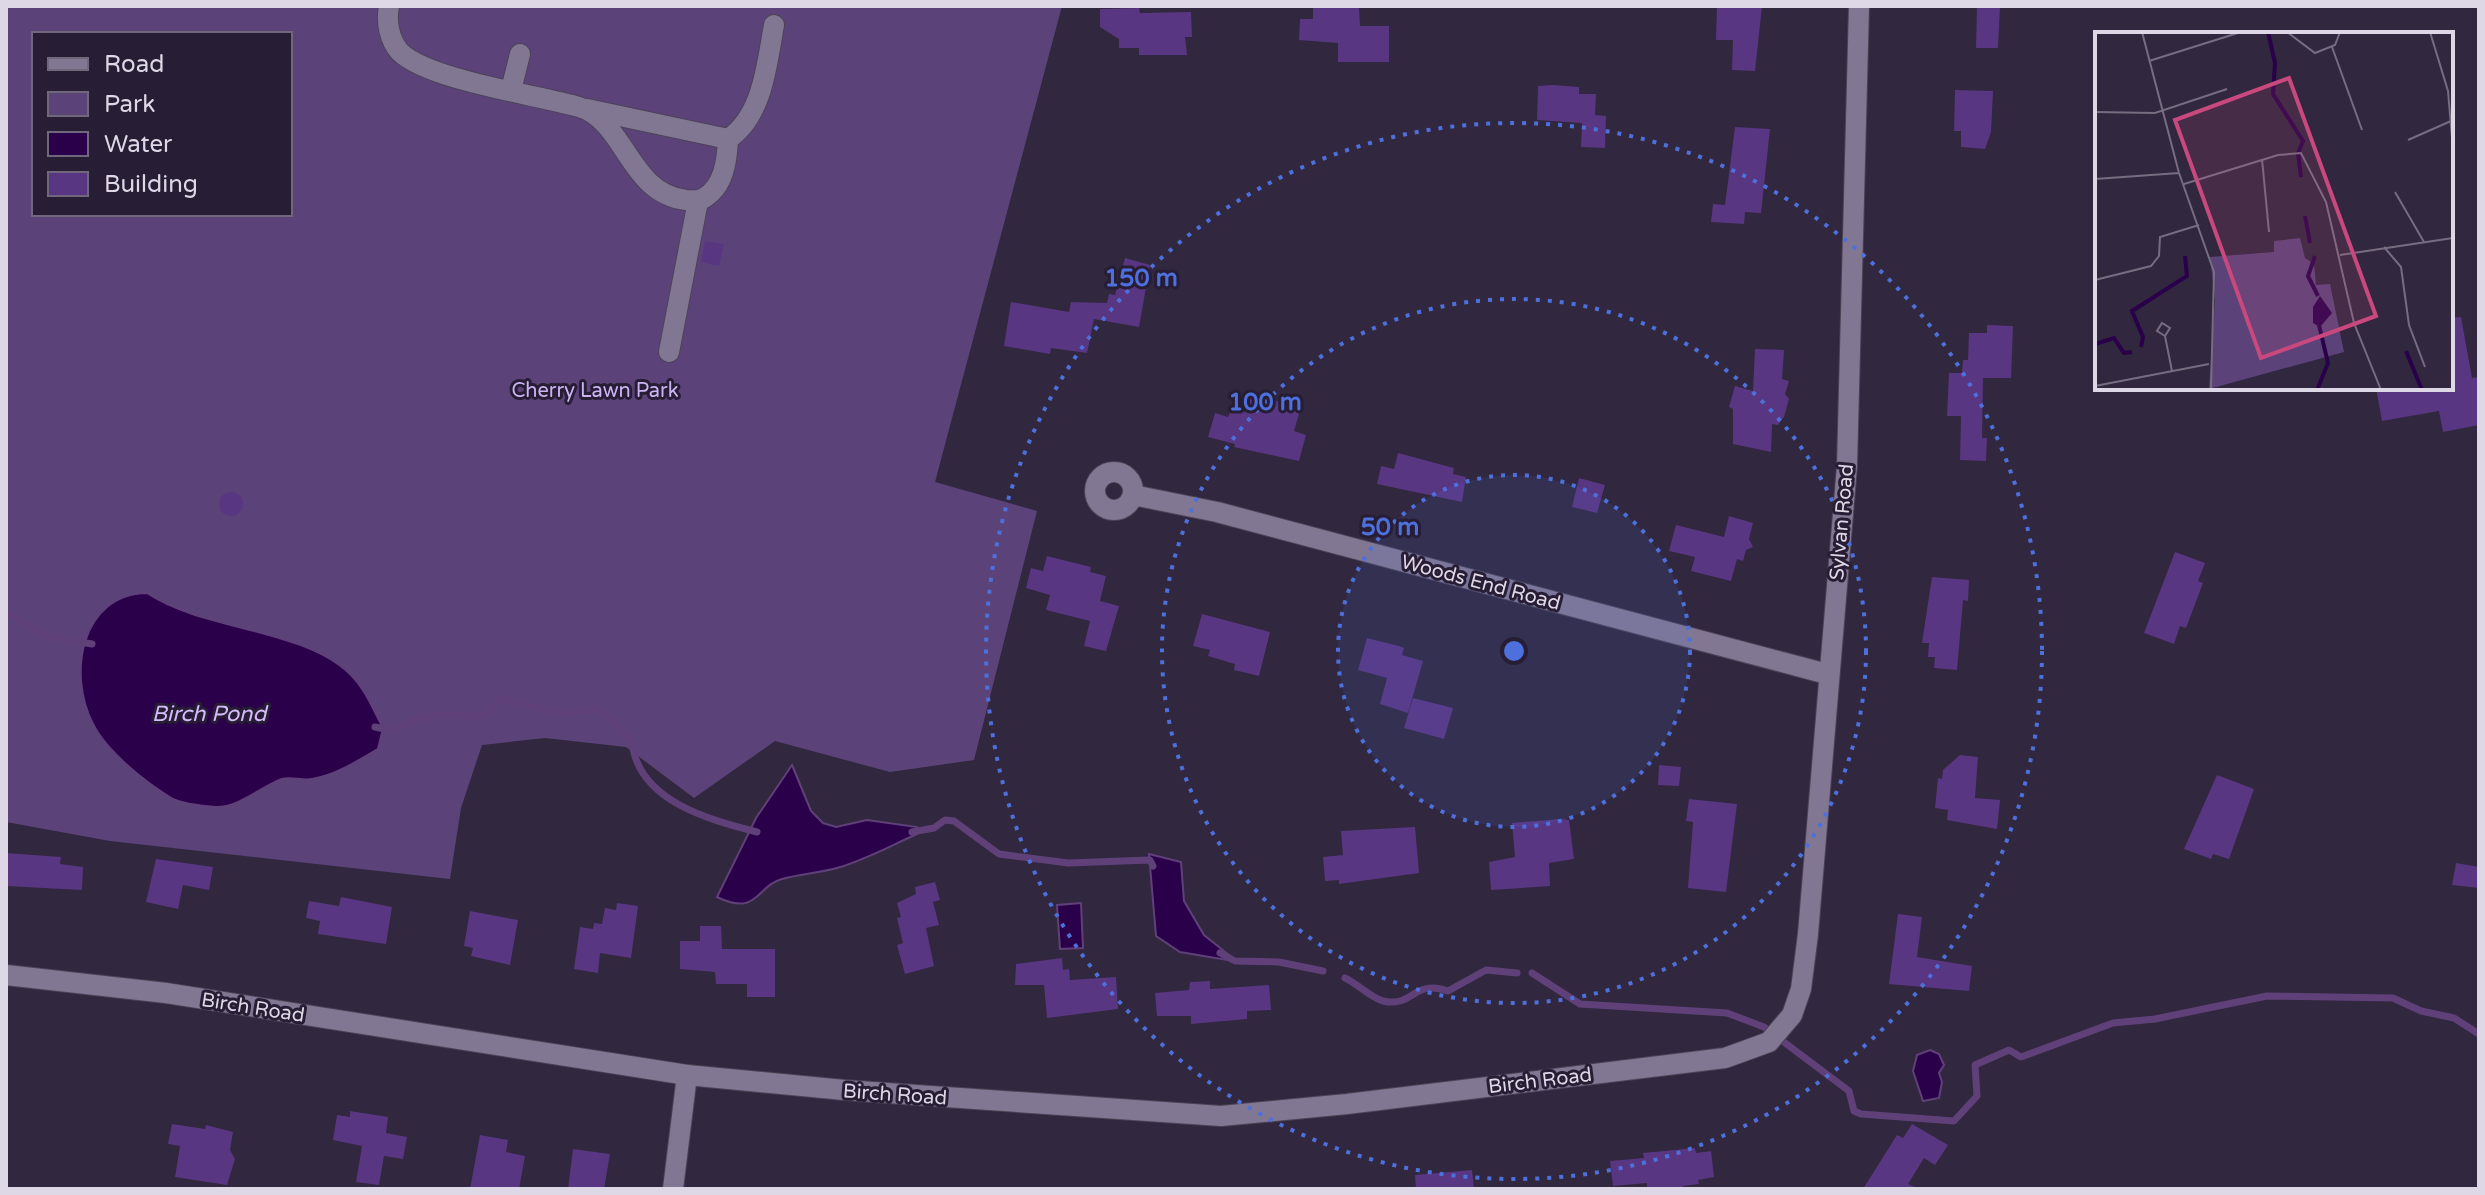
<svg xmlns="http://www.w3.org/2000/svg" width="2485" height="1195" font-family="'Varela Round',sans-serif">
  <style>
    .green { fill: #5b437a; fill-rule: evenodd }
    .water { fill: #2a004a; stroke: #604079; stroke-width: 2 }
    .lines { fill: none; stroke-linecap: round; stroke-linejoin: round }
    .stream { stroke: #604079; stroke-width: 7 }
    .building { fill: #593681 }
    .minor-casing { stroke: #4c4357; stroke-width: 22 }
    .minor { stroke: #827792; stroke-width: 20 }
    .ring { fill: none; stroke: #4d70dc; stroke-width: 4; stroke-dasharray: 4 8 }
    .labels { text-anchor: middle; stroke-width: 6; stroke-linejoin: round; paint-order: stroke }
    .park-label { font-size: 20px; fill: #ccb3f2; stroke: #271d34 }
    .street-label { font-size: 20px; fill: #ddd7e6; stroke: #271d34 }
    .water-label { font-size: 22px; font-style: italic; fill: #d4bbfa; stroke: #271d34 }
    .inset-river { fill: none; stroke: #2a004a; stroke-width: 4 }
    .inset-road { fill: none; stroke: #766d81; stroke-width: 2 }
    .view { fill: #c9487e; fill-opacity: 0.15; stroke: #c9487e; stroke-width: 4 }
    .inset-edge { fill: none; stroke: #ddd7e6; stroke-width: 4 }
    .centre { fill: #4d70dc; stroke: #271d34; stroke-width: 4 }
    .ring-label { font-size: 24px; text-anchor: middle; font-weight: bold; fill: #4d70dc; stroke: #271d34; stroke-width: 6; stroke-linejoin: round; paint-order: stroke }
  </style>
  <rect width="100%" height="100%" fill="#31273e"/>
  <path class="green" d="M 6,6 L 1062,6 L 935,482 L 1037,511 L 974,760 L 890,772 L 775,741 L 694,798 L 626,747 L 545,738 L 482,745 L 461,808 L 450,879 L 110,841 L 6,822 ZM 34,34 L 290,34 L 290,214 L 34,214 Z"/>
  <g class="water">
    <path d="M 147,593 C 204,631 304,628 351,675 C 365,689 374,711 383,728 L 378,749 C 358,761 335,775 312,779 C 302,781 291,776 282,779 C 260,787 239,808 215,807 C 203,806 183,804 173,799 C 146,783 107,752 93,724 C 67,674 81,594 147,593 Z"/>
    <path d="M 792,765 L 811,811 L 823,823 L 836,827 L 867,820 L 917,827 L 917,834 C 890,846 865,860 837,868 C 819,873 800,874 782,879 C 756,886 758,917 717,897 L 756,818 Z"/>
    <path d="M 1149,854 L 1181,862 L 1184,901 L 1204,935 L 1229,955 L 1227,960 L 1180,952 L 1156,936 Z"/>
    <path d="M 1081,903 L 1083,948 L 1060,949 L 1057,905 Z"/>
    <path d="M 1930,1050 L 1939,1054 L 1944,1065 L 1939,1073 L 1942,1082 L 1939,1098 L 1923,1101 L 1913,1071 L 1917,1055 Z"/>
  </g>
  <g class="lines">
    <g class="stream">
      <path d="M 6,611 L 45,636 L 92,644"/>
      <path d="M 375,727 L 394,731 C 421,711 448,714 481,717 L 501,699 L 563,713 L 600,709 L 632,741 C 637,801 710,820 757,832"/>
      <path d="M 912,832 L 934,828 L 945,820 L 954,821 L 999,854 L 1068,863 L 1150,860 L 1153,866"/>
      <path d="M 1220,953 L 1235,961 L 1279,962 L 1323,971"/>
      <path d="M 1532,973 L 1580,1004 L 1727,1013 L 1764,1027 L 1849,1091 L 1854,1111 L 1861,1114 L 1954,1121 L 1977,1096 L 1975,1065 L 2009,1050 L 2021,1057 L 2113,1023 L 2155,1019 L 2267,996 L 2393,998 L 2421,1011 L 2454,1018 L 2479,1034"/>
      <path d="M 1345,978 C 1358,984 1371,998 1383,1001 C 1413,1008 1413,979 1448,991 L 1486,970 L 1517,973"/>
    </g>
  </g>
  <g class="building">
    <path d="M 1717,6 L 1762,6 L 1755,71 L 1732,70 L 1733,40 L 1716,40 Z"/>
    <path d="M 1977,6 L 2000,6 L 1998,48 L 1976,48 Z"/>
    <path d="M 1139,8 L 1140,13 L 1191,12 L 1192,37 L 1185,37 L 1187,55 L 1139,55 L 1139,48 L 1119,48 L 1119,39 L 1100,27 L 1100,9 Z"/>
    <path d="M 1313,8 L 1359,8 L 1360,26 L 1389,26 L 1389,62 L 1338,62 L 1338,43 L 1299,40 L 1300,19 L 1313,19 Z"/>
    <path d="M 1553,85 L 1579,87 L 1579,94 L 1596,94 L 1595,115 L 1606,116 L 1605,148 L 1581,147 L 1582,123 L 1537,120 L 1538,86 Z"/>
    <path d="M 1955,90 L 1993,91 L 1991,132 L 1985,149 L 1961,147 L 1961,131 L 1954,131 Z"/>
    <path d="M 1735,127 L 1770,129 L 1761,213 L 1745,212 L 1744,224 L 1711,222 L 1713,204 L 1725,205 Z"/>
    <path d="M 705,241 L 724,244 L 719,266 L 701,262 Z"/>
    <path d="M 1125,258 L 1150,265 L 1139,327 L 1094,319 L 1087,353 L 1051,348 L 1050,354 L 1004,346 L 1011,302 L 1069,312 L 1071,302 L 1107,303 L 1109,294 L 1115,295 Z"/>
    <path d="M 2461,317 L 2472,378 L 2479,377 L 2479,425 L 2443,432 L 2439,411 L 2382,421 L 2376,388 L 2451,388 L 2451,318 Z"/>
    <path d="M 1987,325 L 2013,326 L 2011,378 L 1983,378 L 1982,438 L 1987,438 L 1986,461 L 1960,460 L 1961,416 L 1947,416 L 1949,373 L 1962,373 L 1963,360 L 1968,360 L 1969,333 L 1987,333 Z"/>
    <path d="M 1755,349 L 1784,350 L 1782,379 L 1789,381 L 1785,394 L 1789,399 L 1784,417 L 1778,425 L 1772,424 L 1771,452 L 1733,444 L 1733,409 L 1729,407 L 1735,386 L 1753,391 Z"/>
    <path d="M 1251,395 L 1301,407 L 1294,431 L 1306,435 L 1299,461 L 1234,447 L 1235,444 L 1208,437 L 1215,413 L 1228,417 L 1232,408 L 1246,412 Z"/>
    <path d="M 1398,453 L 1454,468 L 1453,474 L 1466,477 L 1462,502 L 1377,484 L 1381,466 L 1394,469 Z"/>
    <path d="M 1579,478 L 1605,485 L 1597,513 L 1572,507 Z"/>
    <circle cx="231" cy="504" r="12"/>
    <path d="M 1729,516 L 1753,523 L 1749,539 L 1753,547 L 1746,550 L 1743,561 L 1737,559 L 1731,581 L 1691,571 L 1695,557 L 1669,551 L 1676,525 L 1724,537 Z"/>
    <path d="M 2175,552 L 2205,563 L 2198,581 L 2203,583 L 2186,628 L 2180,626 L 2174,644 L 2144,633 Z"/>
    <path d="M 1047,556 L 1091,567 L 1090,572 L 1106,576 L 1100,601 L 1119,606 L 1106,651 L 1084,646 L 1090,621 L 1046,610 L 1050,595 L 1026,588 L 1031,568 L 1043,571 Z"/>
    <path d="M 1932,577 L 1969,580 L 1968,601 L 1963,600 L 1957,670 L 1934,668 L 1935,657 L 1928,657 L 1929,643 L 1922,643 Z"/>
    <path d="M 1202,614 L 1270,632 L 1259,676 L 1234,670 L 1235,664 L 1208,656 L 1210,650 L 1193,646 Z"/>
    <path d="M 1367,638 L 1399,646 L 1404,648 L 1402,655 L 1423,661 L 1408,713 L 1380,704 L 1387,678 L 1358,670 Z"/>
    <path d="M 1413,698 L 1453,708 L 1444,739 L 1404,728 Z"/>
    <path d="M 1960,755 L 1978,757 L 1975,798 L 2000,800 L 1997,829 L 1947,820 L 1948,810 L 1935,808 L 1938,778 L 1942,779 L 1943,770 Z"/>
    <path d="M 1659,765 L 1681,767 L 1679,786 L 1658,785 Z"/>
    <path d="M 2217,775 L 2254,789 L 2229,859 L 2213,854 L 2211,859 L 2184,849 Z"/>
    <path d="M 1689,799 L 1737,804 L 1726,892 L 1688,888 L 1693,822 L 1686,821 Z"/>
    <path d="M 1561,819 L 1569,820 L 1574,859 L 1549,863 L 1550,886 L 1491,890 L 1489,862 L 1515,857 L 1512,823 Z"/>
    <path d="M 1415,827 L 1419,873 L 1339,884 L 1339,880 L 1325,881 L 1323,857 L 1343,855 L 1341,831 Z"/>
    <path d="M 6,853 L 61,857 L 60,864 L 83,867 L 82,890 L 6,886 Z"/>
    <path d="M 156,859 L 213,867 L 209,890 L 183,885 L 178,909 L 146,902 Z"/>
    <path d="M 2456,863 L 2479,867 L 2479,888 L 2452,885 Z"/>
    <path d="M 935,882 L 940,900 L 933,902 L 939,925 L 926,928 L 934,966 L 905,974 L 897,945 L 903,943 L 897,918 L 901,917 L 897,903 L 916,894 L 915,887 Z"/>
    <path d="M 341,897 L 392,907 L 386,944 L 318,934 L 320,921 L 306,918 L 309,901 L 339,906 Z"/>
    <path d="M 617,903 L 638,906 L 631,958 L 600,953 L 598,973 L 574,969 L 580,927 L 593,929 L 594,923 L 602,924 L 605,908 L 616,910 Z"/>
    <path d="M 470,911 L 518,920 L 510,965 L 471,956 L 473,948 L 464,946 Z"/>
    <path d="M 1898,914 L 1922,917 L 1917,957 L 1972,966 L 1969,991 L 1889,984 Z"/>
    <path d="M 700,926 L 721,926 L 722,949 L 775,949 L 775,997 L 747,997 L 747,984 L 716,984 L 715,972 L 680,969 L 680,941 L 700,941 Z"/>
    <path d="M 1062,958 L 1063,970 L 1069,969 L 1070,980 L 1116,977 L 1118,1009 L 1047,1018 L 1044,985 L 1015,985 L 1016,964 Z"/>
    <path d="M 1210,981 L 1210,989 L 1269,985 L 1271,1010 L 1247,1011 L 1247,1019 L 1191,1024 L 1191,1016 L 1157,1016 L 1155,993 L 1189,990 L 1190,982 Z"/>
    <path d="M 350,1111 L 388,1117 L 386,1133 L 407,1137 L 403,1159 L 384,1156 L 379,1185 L 356,1182 L 362,1146 L 333,1140 L 337,1115 L 350,1117 Z"/>
    <path d="M 172,1124 L 205,1129 L 206,1125 L 233,1132 L 230,1150 L 235,1159 L 227,1185 L 175,1177 L 180,1146 L 168,1144 Z"/>
    <path d="M 1912,1124 L 1948,1145 L 1935,1165 L 1924,1158 L 1908,1184 L 1919,1189 L 1863,1189 L 1897,1135 L 1903,1138 Z"/>
    <path d="M 480,1135 L 508,1140 L 506,1152 L 525,1156 L 519,1189 L 470,1189 Z"/>
    <path d="M 1695,1148 L 1696,1153 L 1711,1151 L 1714,1177 L 1698,1180 L 1699,1184 L 1683,1186 L 1683,1189 L 1647,1189 L 1647,1183 L 1613,1186 L 1610,1161 L 1644,1158 L 1643,1153 Z"/>
    <path d="M 573,1149 L 610,1154 L 604,1189 L 568,1189 Z"/>
    <path d="M 1472,1170 L 1474,1189 L 1416,1189 L 1415,1175 Z"/>
  </g>
  <g class="lines">
    <g class="minor-casing">
      <g id="minor">
        <path d="M 389,6 C 386,21 389,40 400,52 C 428,80 538,95 579,107 C 626,121 628,193 686,200 C 694,200 697,202 704,198 C 724,186 727,161 728,139"/>
        <path d="M 511,90 L 520,54"/>
        <path d="M 587,109 L 728,139 C 763,116 767,63 774,25"/>
        <path d="M 669,352 L 698,201"/>
        <circle cx="1114" cy="491" r="19"/>
        <path d="M 1133,495 L 1217,512 L 1827,674"/>
        <path d="M 6,975 L 166,993 L 687,1075 L 844,1090 L 1221,1116 L 1347,1104 L 1725,1058 L 1769,1042 L 1792,1015 L 1801,989 L 1808,934 L 1847,466 L 1859,6"/>
        <path d="M 673,1189 L 687,1075"/>
      </g>
    </g>
    <use href="#minor" class="minor"/>
  </g>
  <circle cx="1514" cy="651" r="176" fill="#4d70dc" fill-opacity=".12"/>
  <g class="ring">
    <circle cx="1514" cy="651" r="176"/>
    <circle cx="1514" cy="651" r="352"/>
    <circle cx="1514" cy="651" r="528"/>
  </g>
  <g class="labels">
    <g class="park-label">
      <text x="595" y="397">Cherry Lawn Park</text>
    </g>
    <g class="street-label">
      <text transform="translate(1841 522) rotate(-85)" y="7">Sylvan Road</text>
      <text transform="translate(1481 582) rotate(15)" y="7">Woods End Road</text>
      <text transform="translate(253 1007) rotate(9)" y="7">Birch Road</text>
      <text transform="translate(1540 1080) rotate(-7)" y="7">Birch Road</text>
      <text transform="translate(895 1094) rotate(4)" y="7">Birch Road</text>
    </g>
    <g class="water-label">
      <text x="209" y="721">Birch Pond</text>
    </g>
  </g>
  <g transform="translate(2095 32)">
    <rect width="358" height="358" fill="#31273e"/>
    <path d="M 205,206 L 210,226 L 219,232 L 221,253 L 235,252 L 249,320 L 114,357 L 120,268 L 115,225 L 179,220 L 179,209 Z" fill="#5b437a"/>
    <path d="M 225,264 L 237,281 L 225,295 L 218,291 L 218,275 Z" fill="#2a004a"/>
    <path class="inset-river" d="M 173,0 L 180,31 L 178,62 L 208,109 L 203,121 L 206,145M 210,184 L 215,211M 220,224 L 213,244 L 223,264M 0,312 L 19,306 L 29,321 L 37,320M 46,315 L 48,305 L 37,279 L 92,244 L 90,224M 311,319 L 327,358M 222,358 L 233,331 L 224,293"/>
    <path class="inset-road" d="M 47,0 L 84,141 L 119,240 L 116,358M 192,0 L 220,21 L 240,13 L 245,0M 335,0 L 353,59 L 358,118M 237,15 L 267,98M 54,29 L 146,0M 0,80 L 60,81 L 132,57M 313,108 L 356,89M 167,127 L 174,200M 0,147 L 84,141M 89,152 L 183,123 L 206,121 L 231,170 L 259,291 L 286,358M 300,160 L 329,210M 289,215 L 306,235 L 314,293 L 330,335M 245,223 L 358,206M 0,248 L 56,234 L 64,224 L 65,205 L 104,193M 70,304 L 75,296 L 67,291 L 62,299 L 70,304 L 77,339M 0,354 L 114,332"/>
    <path class="view" d="M 194,46 L 281,284 L 166,326 L 80,88 Z"/>
    <rect width="358" height="358" class="inset-edge"/>
  </g>
  <circle cx="1514" cy="651" r="12" class="centre"/>
  <g class="ring-label">
    <text x="1141" y="286">150 m</text>
    <text x="1265" y="410">100 m</text>
    <text x="1390" y="535">50 m</text>
  </g>
  <rect width="2485" height="1195" fill="none" stroke="#ddd7e6" stroke-width="16"/>
  <rect x="32" y="32" width="260" height="184" fill="#271d34" stroke="#70677b" stroke-width="2"/>
  <rect x="48" y="58" width="40" height="12" fill="#827792" stroke="#70677b" stroke-width="2"/>
  <text x="104" y="72" font-size="24" fill="#ddd7e6">Road</text>
  <rect x="48" y="92" width="40" height="24" fill="#5b437a" stroke="#70677b" stroke-width="2"/>
  <text x="104" y="112" font-size="24" fill="#ddd7e6">Park</text>
  <rect x="48" y="132" width="40" height="24" fill="#2a004a" stroke="#70677b" stroke-width="2"/>
  <text x="104" y="152" font-size="24" fill="#ddd7e6">Water</text>
  <rect x="48" y="172" width="40" height="24" fill="#593681" stroke="#70677b" stroke-width="2"/>
  <text x="104" y="192" font-size="24" fill="#ddd7e6">Building</text>
</svg>
